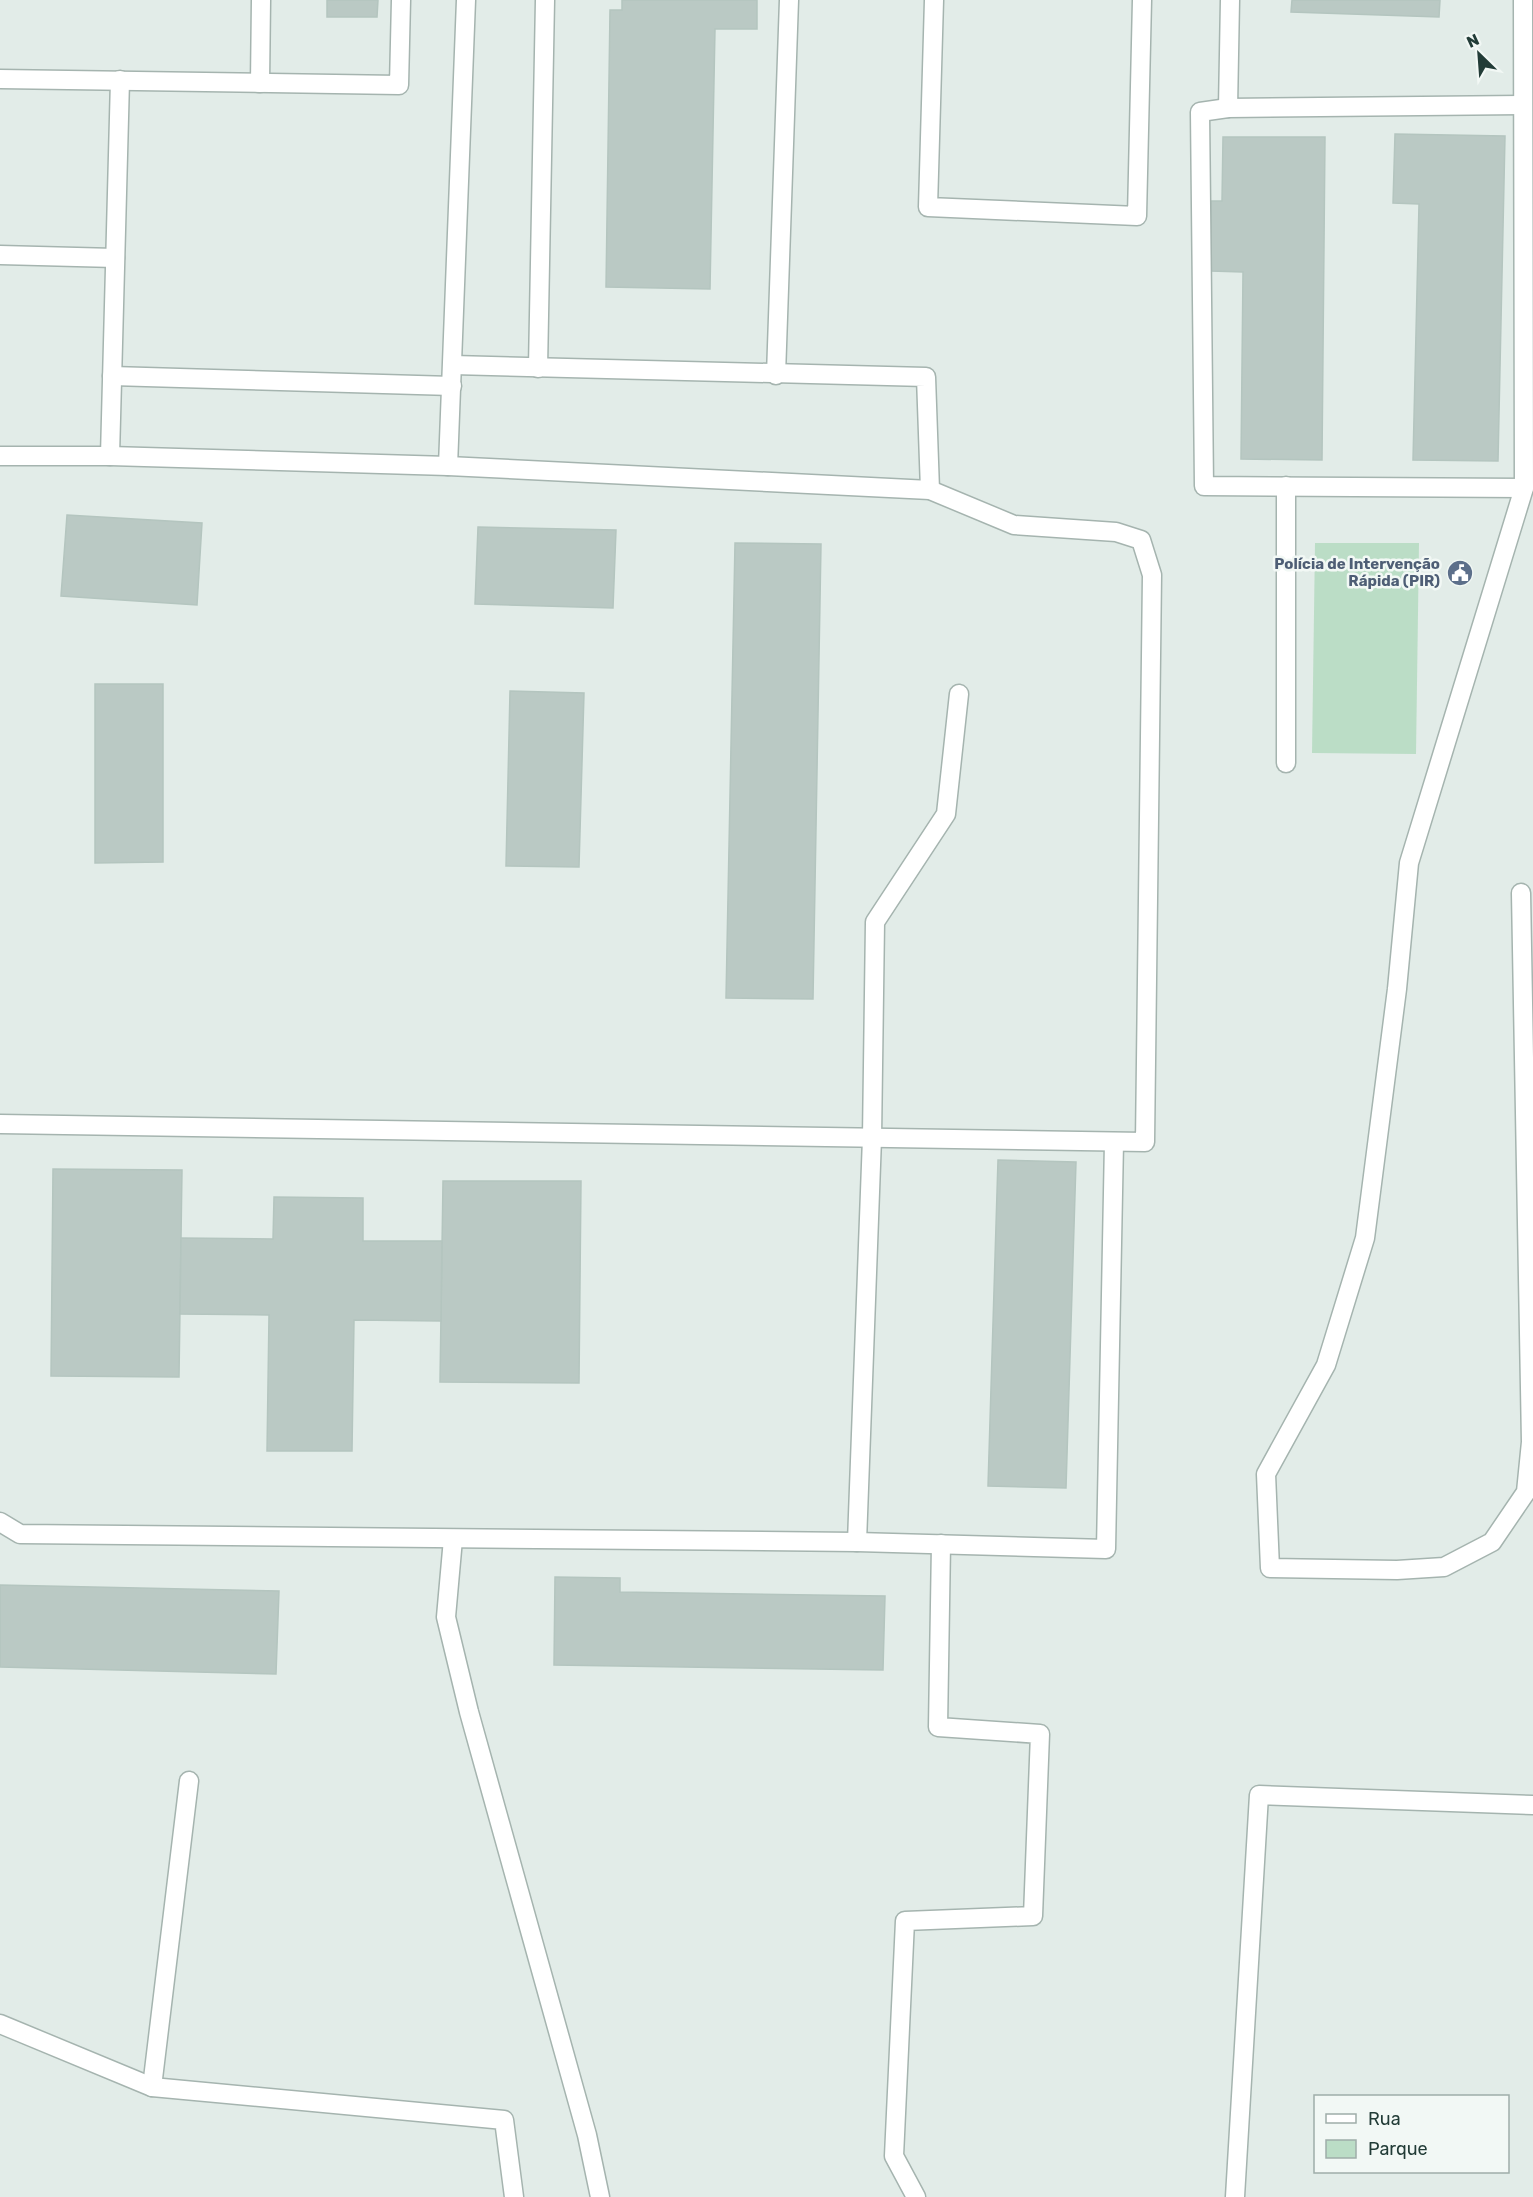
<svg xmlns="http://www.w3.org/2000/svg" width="1533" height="2197" font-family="Rubik,sans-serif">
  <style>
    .green { fill: #bbddc6 }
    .building { fill: #bac9c4; stroke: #b4c5bf; stroke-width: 1.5 }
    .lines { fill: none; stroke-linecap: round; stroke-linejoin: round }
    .minor-casing { stroke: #a5b4af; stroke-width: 21 }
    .minor { stroke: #fff; stroke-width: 18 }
    .labels { text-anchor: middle; stroke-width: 5; stroke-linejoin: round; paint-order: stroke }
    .service-label { font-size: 15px; font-weight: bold; fill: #4e5e75; stroke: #f2f8f5; text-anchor: end }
  </style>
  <rect width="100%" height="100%" fill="#e2ece8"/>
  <path class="green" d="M 1315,543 L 1419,543 L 1416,754 L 1312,753 Z"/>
  <g class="building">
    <path d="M 327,0 L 378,0 L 377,17 L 327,17 Z"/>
    <path d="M 622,0 L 757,0 L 757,29 L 715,29 L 710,289 L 606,287 L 610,10 L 622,10 Z"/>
    <path d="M 1292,0 L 1440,0 L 1439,17 L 1291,12 Z"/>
    <path d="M 1395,134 L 1505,136 L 1498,461 L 1413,460 L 1419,204 L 1393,203 Z"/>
    <path d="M 1223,137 L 1325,137 L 1322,460 L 1241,459 L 1243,272 L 1211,271 L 1211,201 L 1222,201 Z"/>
    <path d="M 67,515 L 202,523 L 197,605 L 61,596 Z"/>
    <path d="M 478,527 L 616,530 L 613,608 L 475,604 Z"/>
    <path d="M 735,543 L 821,544 L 813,999 L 726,998 Z"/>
    <path d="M 95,684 L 163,684 L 163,862 L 95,863 Z"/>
    <path d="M 510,691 L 584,693 L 579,867 L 506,866 Z"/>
    <path d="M 998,1160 L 1076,1162 L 1066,1488 L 988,1486 Z"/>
    <path d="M 53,1169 L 182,1170 L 179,1377 L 51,1376 Z"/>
    <path d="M 443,1181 L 581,1181 L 579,1383 L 440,1382 Z"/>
    <path d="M 274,1197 L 363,1198 L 363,1241 L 442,1241 L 441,1321 L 354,1320 L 352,1451 L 267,1451 L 269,1315 L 180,1314 L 181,1238 L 273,1239 Z"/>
    <path d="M 555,1577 L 620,1578 L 620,1592 L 885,1596 L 883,1670 L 554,1665 Z"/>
    <path d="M 0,1585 L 279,1591 L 276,1674 L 0,1667 Z"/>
  </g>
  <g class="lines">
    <g class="minor-casing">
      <g id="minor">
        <path d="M 934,0 L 928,207 L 1137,216 L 1142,0"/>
        <path d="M 1230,0 L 1228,108 L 1522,105"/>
        <path d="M 0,79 L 399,85 L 401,0"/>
        <path d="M 260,83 L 261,0"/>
        <path d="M 1228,108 L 1200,112 L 1204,486 L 1524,488"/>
        <path d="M 0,255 L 115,258"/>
        <path d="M 453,365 L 926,377 L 930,490"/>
        <path d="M 538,368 L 545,0"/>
        <path d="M 776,375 L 789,0"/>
        <path d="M 112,376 L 452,386"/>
        <path d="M 0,456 L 110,456 L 448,466 L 930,490 L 1014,525 L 1116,532 L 1141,540 L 1152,575 L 1145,1142 L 0,1124"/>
        <path d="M 110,456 L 120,80"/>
        <path d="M 448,466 L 466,0"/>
        <path d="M 1286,486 L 1286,763"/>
        <path d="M 1521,893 L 1531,1442 L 1526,1492 L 1492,1542 L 1444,1567 L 1397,1570 L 1270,1568 L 1266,1474 L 1326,1365 L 1365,1238 L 1397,989 L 1409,863 L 1524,488 L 1523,0"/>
        <path d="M 0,1522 L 20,1534 L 857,1542 L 1106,1549 L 1114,1142"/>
        <path d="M 453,1539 L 446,1617 L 469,1712 L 587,2135 L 600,2197"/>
        <path d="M 857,1542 L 872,1138 L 875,922 L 946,814 L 959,694"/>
        <path d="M 0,2024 L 152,2087 L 504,2120 L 514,2197"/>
        <path d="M 152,2087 L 189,1781"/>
        <path d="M 916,2197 L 894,2156 L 905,1921 L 1033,1916 L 1040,1734 L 938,1727 L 941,1544"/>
        <path d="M 1235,2197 L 1259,1795 L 1533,1805"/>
      </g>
    </g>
    <use href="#minor" class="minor"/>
  </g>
  <defs>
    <g id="civic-disc" transform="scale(1.35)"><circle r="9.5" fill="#5c6f8a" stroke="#f2f8f5"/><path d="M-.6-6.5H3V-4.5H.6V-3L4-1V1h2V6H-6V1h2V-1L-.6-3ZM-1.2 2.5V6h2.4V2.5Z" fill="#fff"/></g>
  </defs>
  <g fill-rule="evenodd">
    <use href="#civic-disc" x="1460" y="573"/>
  </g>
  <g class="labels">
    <g class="service-label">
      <text x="1440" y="569">Polícia de Intervenção<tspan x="1440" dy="17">Rápida (PIR)</tspan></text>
    </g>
  </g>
  <rect x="1314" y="2095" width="195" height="78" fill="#f2f8f5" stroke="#9fada9" stroke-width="1.5"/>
  <rect x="1326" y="2114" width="30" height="9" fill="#ffffff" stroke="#9fada9" stroke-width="1.5"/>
  <text x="1368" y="2125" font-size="18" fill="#223c37">Rua</text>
  <rect x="1326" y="2140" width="30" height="18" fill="#bbddc6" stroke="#9fada9" stroke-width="1.5"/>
  <text x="1368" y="2155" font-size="18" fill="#223c37">Parque</text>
  <g transform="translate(1479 54) rotate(335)" stroke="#f2f8f5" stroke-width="4.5" paint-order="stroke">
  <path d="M0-4.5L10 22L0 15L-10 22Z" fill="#223c37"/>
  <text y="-9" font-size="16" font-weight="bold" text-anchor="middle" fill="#223c37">N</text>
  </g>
</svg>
